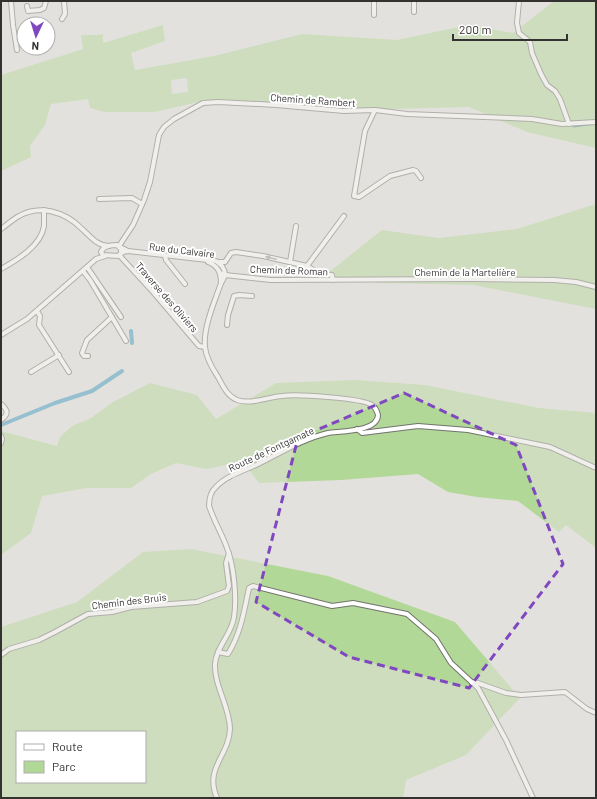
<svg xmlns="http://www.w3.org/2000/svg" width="597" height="799" font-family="Barlow,sans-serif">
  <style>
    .green { fill: #b2d897; fill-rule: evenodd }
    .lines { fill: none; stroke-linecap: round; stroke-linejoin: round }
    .stream { stroke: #367996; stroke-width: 1 }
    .canal { stroke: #3897c2; stroke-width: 4 }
    .minor-casing { stroke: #73726e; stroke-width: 6 }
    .minor { stroke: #fff; stroke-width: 4 }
    .oneway { fill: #999898 }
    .marked { fill: none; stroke: #7f48bf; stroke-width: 3; stroke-dasharray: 8 5; stroke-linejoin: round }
    .labels { text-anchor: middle; stroke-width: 4; stroke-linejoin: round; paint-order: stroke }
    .street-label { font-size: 10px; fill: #333231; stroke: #fff }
  </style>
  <rect width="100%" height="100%" fill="#e3e1dd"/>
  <g class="green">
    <path d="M 554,1 L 596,1 L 596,148 L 527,132 L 469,107 L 353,110 L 229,100 L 208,100 L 154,112 L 104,112 L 90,108 L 88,99 L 51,104 L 45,125 L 30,146 L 31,157 L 1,171 L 1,75 L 83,49 L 81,35 L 96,35 L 103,34 L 103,43 L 163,25 L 165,41 L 131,53 L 135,70 L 214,56 L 302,34 L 397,40 L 468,25 L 513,33 ZM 187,78 L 188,92 L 172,94 L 171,80 Z"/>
    <path d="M 596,204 L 596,309 L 473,285 L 384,283 L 324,276 L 382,230 L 439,238 L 517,229 Z"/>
    <path d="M 355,380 L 425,385 L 539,408 L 596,413 L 596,548 L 566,525 L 559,532 L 518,501 L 477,497 L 448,492 L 418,474 L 341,480 L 259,483 L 243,462 L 206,469 L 176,463 L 151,474 L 131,488 L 87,488 L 42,496 L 31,533 L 1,555 L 1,431 L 57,446 L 60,437 L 72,426 L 91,418 L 113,402 L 150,383 L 197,395 L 216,419 L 276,383 Z"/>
    <path d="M 191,549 L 328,576 L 455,622 L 520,698 L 466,755 L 406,780 L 403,798 L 1,798 L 1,627 L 77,602 L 143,552 ZM 17,732 L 145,732 L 145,782 L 17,782 Z"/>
  </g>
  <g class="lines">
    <path class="stream" d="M 573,127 L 596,124"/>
    <g class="canal">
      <path d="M 131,331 L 132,343"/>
      <path d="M 1,425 L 55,403 L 92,391 L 122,371"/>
    </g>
    <g class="minor-casing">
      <g id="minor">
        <path d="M 11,1 L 13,25 L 17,50"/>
        <path d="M 414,1 L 414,12"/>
        <path d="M 519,1 L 517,23 L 519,33 L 530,42 L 532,53 L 541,74 L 547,85 L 555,91 L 560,99 L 569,124"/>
        <path d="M 27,6 L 28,11 L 40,10 L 44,8 L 46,1"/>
        <path d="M 374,15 L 374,1"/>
        <path d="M 62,19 L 65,14 L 64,1"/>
        <path d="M 375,110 L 365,131 L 354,196 L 359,197 L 390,176 L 413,170 L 416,171 L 421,178"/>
        <path d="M 99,199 L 132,198 L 142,204"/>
        <path d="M 1,229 C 7,225 13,219 19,216 C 40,204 65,212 81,228 C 90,236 97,246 109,246"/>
        <path d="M 119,246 L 133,225 L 144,200 L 150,182 L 159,135 L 164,127 L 174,119 L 203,103 L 218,102 L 276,105 L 344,111 L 375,110 L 407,114 L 532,119 L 562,124 L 596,122"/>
        <path d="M 120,247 L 128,251 L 216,261 L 222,266 C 224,269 225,271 225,275 C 224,279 221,282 220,286 C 214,303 203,328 205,347 C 206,358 212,368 218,377 C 223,386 227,396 237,400 C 251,405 268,397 282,396 C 296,394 362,398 372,405 C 375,407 377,411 378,415 C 378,432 340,431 328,433 C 302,439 279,454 256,465 C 243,471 226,476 216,487 C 210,492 209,499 209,506 C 214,521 222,534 227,548 C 234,566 237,598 234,617 C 232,634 216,647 215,664 C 214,686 230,707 230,729 C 229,756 204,768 217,798"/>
        <path d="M 121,254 L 121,249 L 117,245 C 112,245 103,246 101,252 L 103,255 L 118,256 L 123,252 L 128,251"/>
        <path d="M 119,255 L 153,292 L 199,346 L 205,347"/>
        <path d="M 165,256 L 166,260 L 185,284"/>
        <path d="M 208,262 C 218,266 221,272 221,283"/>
        <path d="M 219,262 L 225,262 L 231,253 L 236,252 L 263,256 L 307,266 L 320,274 L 332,275 L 333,280"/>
        <path d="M 290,262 L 296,226"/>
        <path d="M 307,266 L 344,216"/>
        <path d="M 87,267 L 121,317"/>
        <path d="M 1,269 C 17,260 41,246 44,226 C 44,221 44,215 44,210"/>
        <path d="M 83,271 L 90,280 L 126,341"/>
        <path d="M 220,273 L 225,275 L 271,280 L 472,279 L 554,280 L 576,282 L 596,287"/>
        <path d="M 37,311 L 40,316 L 39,325 L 69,372"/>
        <path d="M 227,325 L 228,315 L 234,296 L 239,295 L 252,296"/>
        <path d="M 1,335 L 27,319 L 96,259 L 105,256"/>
        <path d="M 88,356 L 84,356 L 82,353 L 87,340 L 112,317"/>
        <path d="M 31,372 L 59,355"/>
        <path d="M 1,404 C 8,410 9,414 1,420"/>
        <path d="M 357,429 L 362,433 L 418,426 L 468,430 L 550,447 L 596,468"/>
        <path d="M 1,436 L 2,439 L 1,443"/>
        <path d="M 218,652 L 228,654 C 241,633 244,611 249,588 L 253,586 L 332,606 L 353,603 L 407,614 L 436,639 L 451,663 L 478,688 L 506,740 L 533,798"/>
        <path d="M 1,655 L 9,649 L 39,640 L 55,632 L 88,614 L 112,612 L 131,607 L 197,602 L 227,591 L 229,586 L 226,563 L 229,553"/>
        <path d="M 472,683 L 475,682 L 506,693 L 521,695 L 565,692 L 587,709 L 596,713"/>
      </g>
    </g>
    <use href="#minor" class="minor"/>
  </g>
  <defs><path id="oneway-solid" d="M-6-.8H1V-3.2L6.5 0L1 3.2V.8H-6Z"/></defs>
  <use class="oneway" href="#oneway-solid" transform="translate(271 258) rotate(-166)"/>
  <path d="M0 0H597V799H0ZM 404,393 L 516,445 L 563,564 L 469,688 L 349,657 L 256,602 L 298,438 Z" fill="#e3e1dd" fill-opacity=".55" fill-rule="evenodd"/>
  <path class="marked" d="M 404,393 L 516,445 L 563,564 L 469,688 L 349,657 L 256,602 L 298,438 Z"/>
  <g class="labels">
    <g class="street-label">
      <text transform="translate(313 100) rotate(4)" y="4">Chemin de Rambert</text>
      <text transform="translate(182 250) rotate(7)" y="4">Rue du Calvaire</text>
      <text transform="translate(289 270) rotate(2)" y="4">Chemin de Roman</text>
      <text x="465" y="276">Chemin de la Martelière</text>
      <text transform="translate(167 297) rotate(49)" y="4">Traverse des Oliviers</text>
      <text transform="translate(271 449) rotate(-25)" y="4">Route de Fontgamate</text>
      <text transform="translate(129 601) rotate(-7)" y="4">Chemin des Bruis</text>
    </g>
  </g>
  <rect width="597" height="799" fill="none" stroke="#333231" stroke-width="4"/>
  <rect x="16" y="731" width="130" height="52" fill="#ffffff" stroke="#adadad"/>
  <rect x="24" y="744" width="20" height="6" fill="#ffffff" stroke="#adadad"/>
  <text x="52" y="751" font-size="12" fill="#333231">Route</text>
  <rect x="24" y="761" width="20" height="12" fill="#b2d897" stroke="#adadad"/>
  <text x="52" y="771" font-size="12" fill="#333231">Parc</text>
  <g transform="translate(36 36) rotate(184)"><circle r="19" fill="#ffffff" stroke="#adadad"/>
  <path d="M0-3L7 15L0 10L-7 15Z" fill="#7f48bf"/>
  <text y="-6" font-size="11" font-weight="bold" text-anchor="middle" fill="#333231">N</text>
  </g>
  <path d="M453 34v6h114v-6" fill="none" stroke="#333231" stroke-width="2"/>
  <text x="459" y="34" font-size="12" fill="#333231" stroke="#ffffff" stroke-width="3" paint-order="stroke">200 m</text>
</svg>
